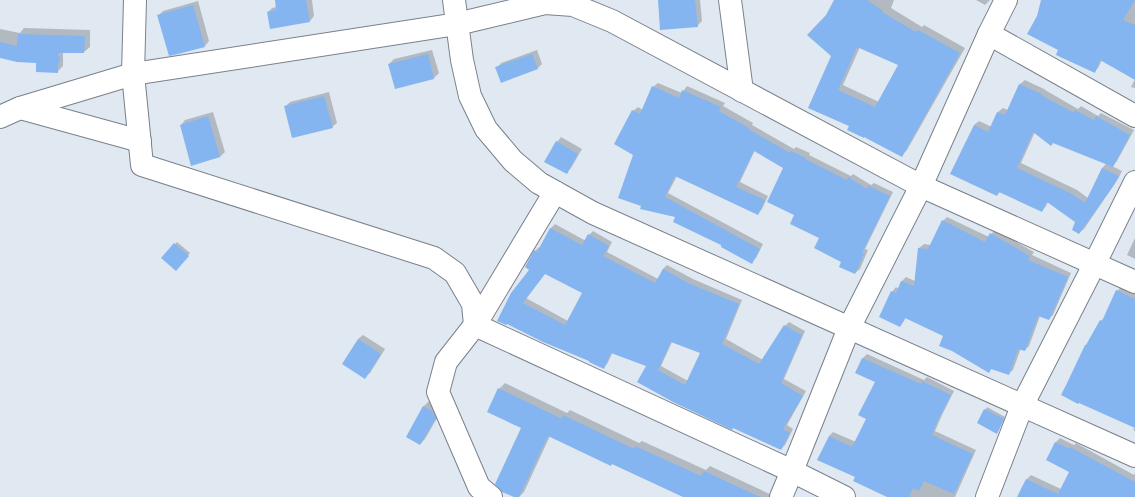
<svg xmlns="http://www.w3.org/2000/svg" width="1135" height="497" font-family="'Golos Text',sans-serif">
  <style>
    .shadow { fill: #0003; fill-rule: evenodd }
    .building { fill: #84b5f0; fill-rule: evenodd }
    .lines { fill: none; stroke-linecap: round; stroke-linejoin: round }
    .minor-casing { stroke: #7a818a; stroke-width: 24 }
    .minor { stroke: #fff; stroke-width: 22 }
  </style>
  <rect width="100%" height="100%" fill="#e0e8f2"/>
  <g class="shadow">
    <path d="M 276,0 L 312,0 L 314,16 L 310,21 L 268,12 L 272,8 L 277,7 Z"/>
    <path d="M 659,0 L 700,0 L 702,21 L 697,26 Z"/>
    <path d="M 835,0 L 894,0 L 891,8 L 922,27 L 924,25 L 965,48 L 907,150 L 901,156 L 850,126 L 809,108 L 832,56 L 827,15 ZM 860,47 L 899,65 L 879,102 L 843,85 Z"/>
    <path d="M 976,0 L 990,0 L 985,5 Z"/>
    <path d="M 1042,0 L 1135,0 L 1135,64 L 1102,60 L 1098,68 L 1094,72 L 1059,50 L 1038,16 Z"/>
    <path d="M 198,1 L 209,41 L 205,46 L 178,53 L 158,16 L 163,11 Z"/>
    <path d="M 24,28 L 90,30 L 90,47 L 84,52 L 63,52 L 63,66 L 57,72 L 37,62 L 0,57 L 0,29 L 20,33 Z"/>
    <path d="M 432,50 L 439,73 L 434,78 L 396,87 L 389,64 L 394,59 Z"/>
    <path d="M 537,50 L 542,64 L 537,69 L 497,68 L 501,63 Z"/>
    <path d="M 1135,79 L 1135,88 L 1131,87 Z"/>
    <path d="M 1025,80 L 1046,90 L 1045,90 L 1078,109 L 1081,106 L 1098,116 L 1101,113 L 1134,130 L 1117,161 L 1112,166 L 1122,171 L 1118,179 L 1084,229 L 1079,233 L 1077,222 L 1048,202 L 1046,206 L 1042,211 L 1001,191 L 997,195 L 974,125 L 979,121 L 992,127 L 998,112 L 1003,108 L 1008,110 L 1020,84 ZM 1035,132 L 1053,142 L 1107,163 L 1102,168 L 1088,198 L 1077,190 L 1021,163 Z"/>
    <path d="M 658,83 L 682,93 L 687,86 L 725,103 L 723,106 L 753,123 L 752,125 L 794,149 L 796,147 L 810,153 L 809,155 L 851,176 L 853,174 L 871,185 L 874,183 L 893,192 L 865,249 L 868,250 L 860,269 L 855,273 L 796,214 L 785,167 L 755,150 L 740,182 L 768,196 L 762,209 L 758,214 L 677,176 L 668,193 L 763,244 L 756,258 L 751,262 L 677,216 L 642,205 L 635,155 L 633,111 L 638,107 L 643,110 L 653,87 Z"/>
    <path d="M 329,92 L 337,123 L 332,127 L 285,107 L 290,102 Z"/>
    <path d="M 213,112 L 225,152 L 220,157 L 192,164 L 181,125 L 185,120 Z"/>
    <path d="M 561,137 L 582,149 L 571,168 L 566,173 L 557,142 Z"/>
    <path d="M 947,217 L 989,237 L 995,230 L 1034,252 L 1032,255 L 1071,273 L 1053,315 L 1049,319 L 1040,316 L 1029,346 L 1025,350 L 1021,348 L 1013,370 L 1008,374 L 992,368 L 989,371 L 945,336 L 906,317 L 904,321 L 900,326 L 892,292 L 896,287 L 899,289 L 902,281 L 906,277 L 915,281 L 919,248 L 924,244 L 931,245 L 943,221 Z"/>
    <path d="M 555,224 L 586,241 L 589,235 L 593,231 L 612,242 L 607,252 L 658,279 L 663,269 L 667,265 L 693,279 L 742,300 L 726,339 L 763,360 L 785,326 L 789,322 L 805,331 L 784,379 L 806,391 L 787,425 L 793,429 L 785,445 L 781,449 L 647,366 L 613,352 L 607,364 L 603,368 L 591,360 L 507,323 L 530,269 L 535,251 L 539,247 L 540,248 L 551,228 ZM 545,273 L 584,293 L 568,321 L 526,298 ZM 672,342 L 701,352 L 688,381 L 661,366 Z"/>
    <path d="M 1135,238 L 1135,259 L 1127,255 Z"/>
    <path d="M 177,242 L 190,253 L 178,267 L 163,258 Z"/>
    <path d="M 1123,285 L 1135,291 L 1135,431 L 1133,430 L 1135,427 L 1086,345 L 1089,342 L 1101,321 L 1106,316 L 1117,291 Z"/>
    <path d="M 363,335 L 385,349 L 370,373 L 365,377 L 358,339 Z"/>
    <path d="M 867,354 L 924,380 L 927,377 L 954,391 L 942,415 L 935,431 L 976,450 L 955,497 L 890,497 L 856,477 L 829,436 L 833,432 L 856,442 L 867,419 L 876,381 L 857,372 L 863,358 Z"/>
    <path d="M 505,383 L 567,413 L 570,410 L 639,443 L 642,441 L 706,470 L 710,466 L 776,497 L 686,497 L 550,436 L 524,492 L 519,497 L 516,497 L 522,428 L 499,389 Z"/>
    <path d="M 429,401 L 437,406 L 440,413 L 425,439 L 420,444 L 407,437 L 424,406 Z"/>
    <path d="M 987,407 L 1005,417 L 999,430 L 997,432 L 985,410 Z"/>
    <path d="M 1060,438 L 1074,445 L 1076,443 L 1134,475 L 1135,473 L 1135,497 L 1021,497 L 1027,479 L 1031,475 L 1061,489 L 1070,471 L 1048,459 L 1056,442 Z"/>
  </g>
  <g class="building">
    <path d="M 275,0 L 306,0 L 310,22 L 270,29 L 267,12 L 276,10 Z"/>
    <path d="M 658,0 L 695,0 L 698,27 L 660,30 Z"/>
    <path d="M 834,0 L 867,0 L 883,11 L 882,12 L 916,32 L 918,30 L 960,53 L 902,157 L 864,137 L 864,138 L 847,130 L 849,126 L 808,108 L 831,56 L 807,35 L 826,15 ZM 857,47 L 898,65 L 875,107 L 838,90 Z"/>
    <path d="M 1041,0 L 1135,0 L 1123,20 L 1135,25 L 1135,80 L 1100,60 L 1095,73 L 1056,55 L 1058,50 L 1027,34 L 1037,16 Z"/>
    <path d="M 193,5 L 205,47 L 178,54 L 169,56 L 157,15 Z"/>
    <path d="M 18,34 L 85,36 L 84,53 L 58,53 L 58,56 L 60,57 L 59,63 L 58,63 L 58,73 L 36,72 L 36,63 L 17,62 L 0,58 L 0,42 L 17,46 Z"/>
    <path d="M 428,54 L 434,79 L 395,89 L 388,64 Z"/>
    <path d="M 532,54 L 538,69 L 501,83 L 495,67 Z"/>
    <path d="M 1019,84 L 1042,94 L 1041,95 L 1074,113 L 1075,110 L 1094,120 L 1096,116 L 1130,135 L 1113,167 L 1053,143 L 1051,146 L 1033,132 L 1017,168 L 1072,194 L 1085,203 L 1102,168 L 1119,176 L 1114,185 L 1079,234 L 1072,230 L 1075,222 L 1047,202 L 1042,212 L 999,192 L 997,196 L 950,174 L 974,125 L 988,132 L 997,112 L 1005,115 Z"/>
    <path d="M 652,86 L 679,98 L 682,90 L 721,107 L 719,111 L 749,128 L 748,129 L 790,153 L 791,151 L 806,158 L 805,159 L 847,180 L 848,177 L 867,189 L 868,186 L 890,196 L 862,253 L 864,254 L 855,274 L 839,267 L 841,262 L 814,248 L 819,238 L 790,224 L 794,215 L 767,202 L 783,168 L 754,151 L 736,187 L 765,200 L 758,215 L 675,176 L 665,197 L 760,249 L 752,264 L 721,247 L 721,245 L 673,222 L 675,217 L 640,209 L 641,206 L 618,198 L 633,155 L 614,144 L 632,110 L 640,114 Z"/>
    <path d="M 324,96 L 333,128 L 292,138 L 284,106 Z"/>
    <path d="M 208,116 L 220,157 L 191,166 L 180,125 Z"/>
    <path d="M 556,141 L 578,154 L 567,174 L 544,162 Z"/>
    <path d="M 942,220 L 985,242 L 990,233 L 1030,256 L 1028,260 L 1068,277 L 1049,320 L 1038,316 L 1025,351 L 1018,349 L 1009,375 L 991,369 L 989,373 L 952,351 L 939,346 L 943,336 L 905,318 L 900,327 L 879,317 L 891,291 L 896,293 L 901,281 L 914,286 L 918,248 L 928,249 Z"/>
    <path d="M 550,228 L 582,245 L 588,234 L 609,246 L 603,256 L 655,283 L 663,269 L 688,283 L 739,304 L 722,344 L 759,364 L 784,325 L 802,335 L 781,383 L 803,396 L 783,429 L 790,433 L 781,450 L 733,428 L 732,430 L 673,402 L 637,382 L 646,366 L 611,353 L 604,369 L 589,362 L 589,361 L 543,342 L 507,324 L 506,325 L 497,321 L 511,293 L 529,270 L 525,267 L 534,250 L 537,252 ZM 545,274 L 582,293 L 565,325 L 523,303 ZM 671,342 L 700,353 L 685,385 L 658,370 Z"/>
    <path d="M 174,243 L 189,256 L 176,271 L 161,258 Z"/>
    <path d="M 1116,290 L 1135,299 L 1135,428 L 1079,403 L 1078,404 L 1061,395 L 1068,381 L 1085,345 L 1086,345 L 1100,320 L 1102,321 Z"/>
    <path d="M 358,339 L 381,354 L 365,379 L 342,364 Z"/>
    <path d="M 862,358 L 921,384 L 922,381 L 951,395 L 938,420 L 932,435 L 973,454 L 954,494 L 924,481 L 919,491 L 913,488 L 909,497 L 887,497 L 853,481 L 855,477 L 817,460 L 829,436 L 852,447 L 866,419 L 858,415 L 875,382 L 855,373 Z"/>
    <path d="M 498,388 L 562,419 L 563,415 L 634,449 L 635,446 L 701,476 L 704,471 L 760,497 L 683,497 L 612,464 L 611,466 L 548,436 L 519,497 L 514,497 L 502,492 L 495,484 L 521,428 L 487,412 Z"/>
    <path d="M 423,406 L 432,411 L 436,418 L 420,445 L 406,437 Z"/>
    <path d="M 984,409 L 1004,419 L 997,434 L 977,423 Z"/>
    <path d="M 1055,442 L 1070,449 L 1070,447 L 1135,482 L 1135,497 L 1017,497 L 1026,479 L 1058,494 L 1069,472 L 1046,460 Z"/>
  </g>
  <g class="lines">
    <g class="minor-casing">
      <g id="minor">
        <path d="M 135,0 L 133,74 L 142,165 L 434,258 L 455,273 L 473,304 L 475,325 L 555,192"/>
        <path d="M 454,0 L 462,60 L 470,96 L 486,129 L 513,161 L 539,183 L 593,213 L 1135,456"/>
        <path d="M 730,0 L 742,91"/>
        <path d="M 989,34 L 1135,116"/>
        <path d="M 20,108 L 140,141"/>
        <path d="M 0,117 L 20,108 L 133,74 L 457,24 L 545,3 L 573,5 L 612,21 L 921,186 L 1135,282"/>
        <path d="M 491,497 L 479,487 L 438,392 L 446,362 L 475,325 L 792,471 L 844,497"/>
        <path d="M 781,497 L 792,471 L 849,328 L 921,186 L 989,34 L 1006,0"/>
        <path d="M 987,497 L 1022,406 L 1094,265 L 1135,182"/>
      </g>
    </g>
    <use href="#minor" class="minor"/>
  </g>
</svg>
